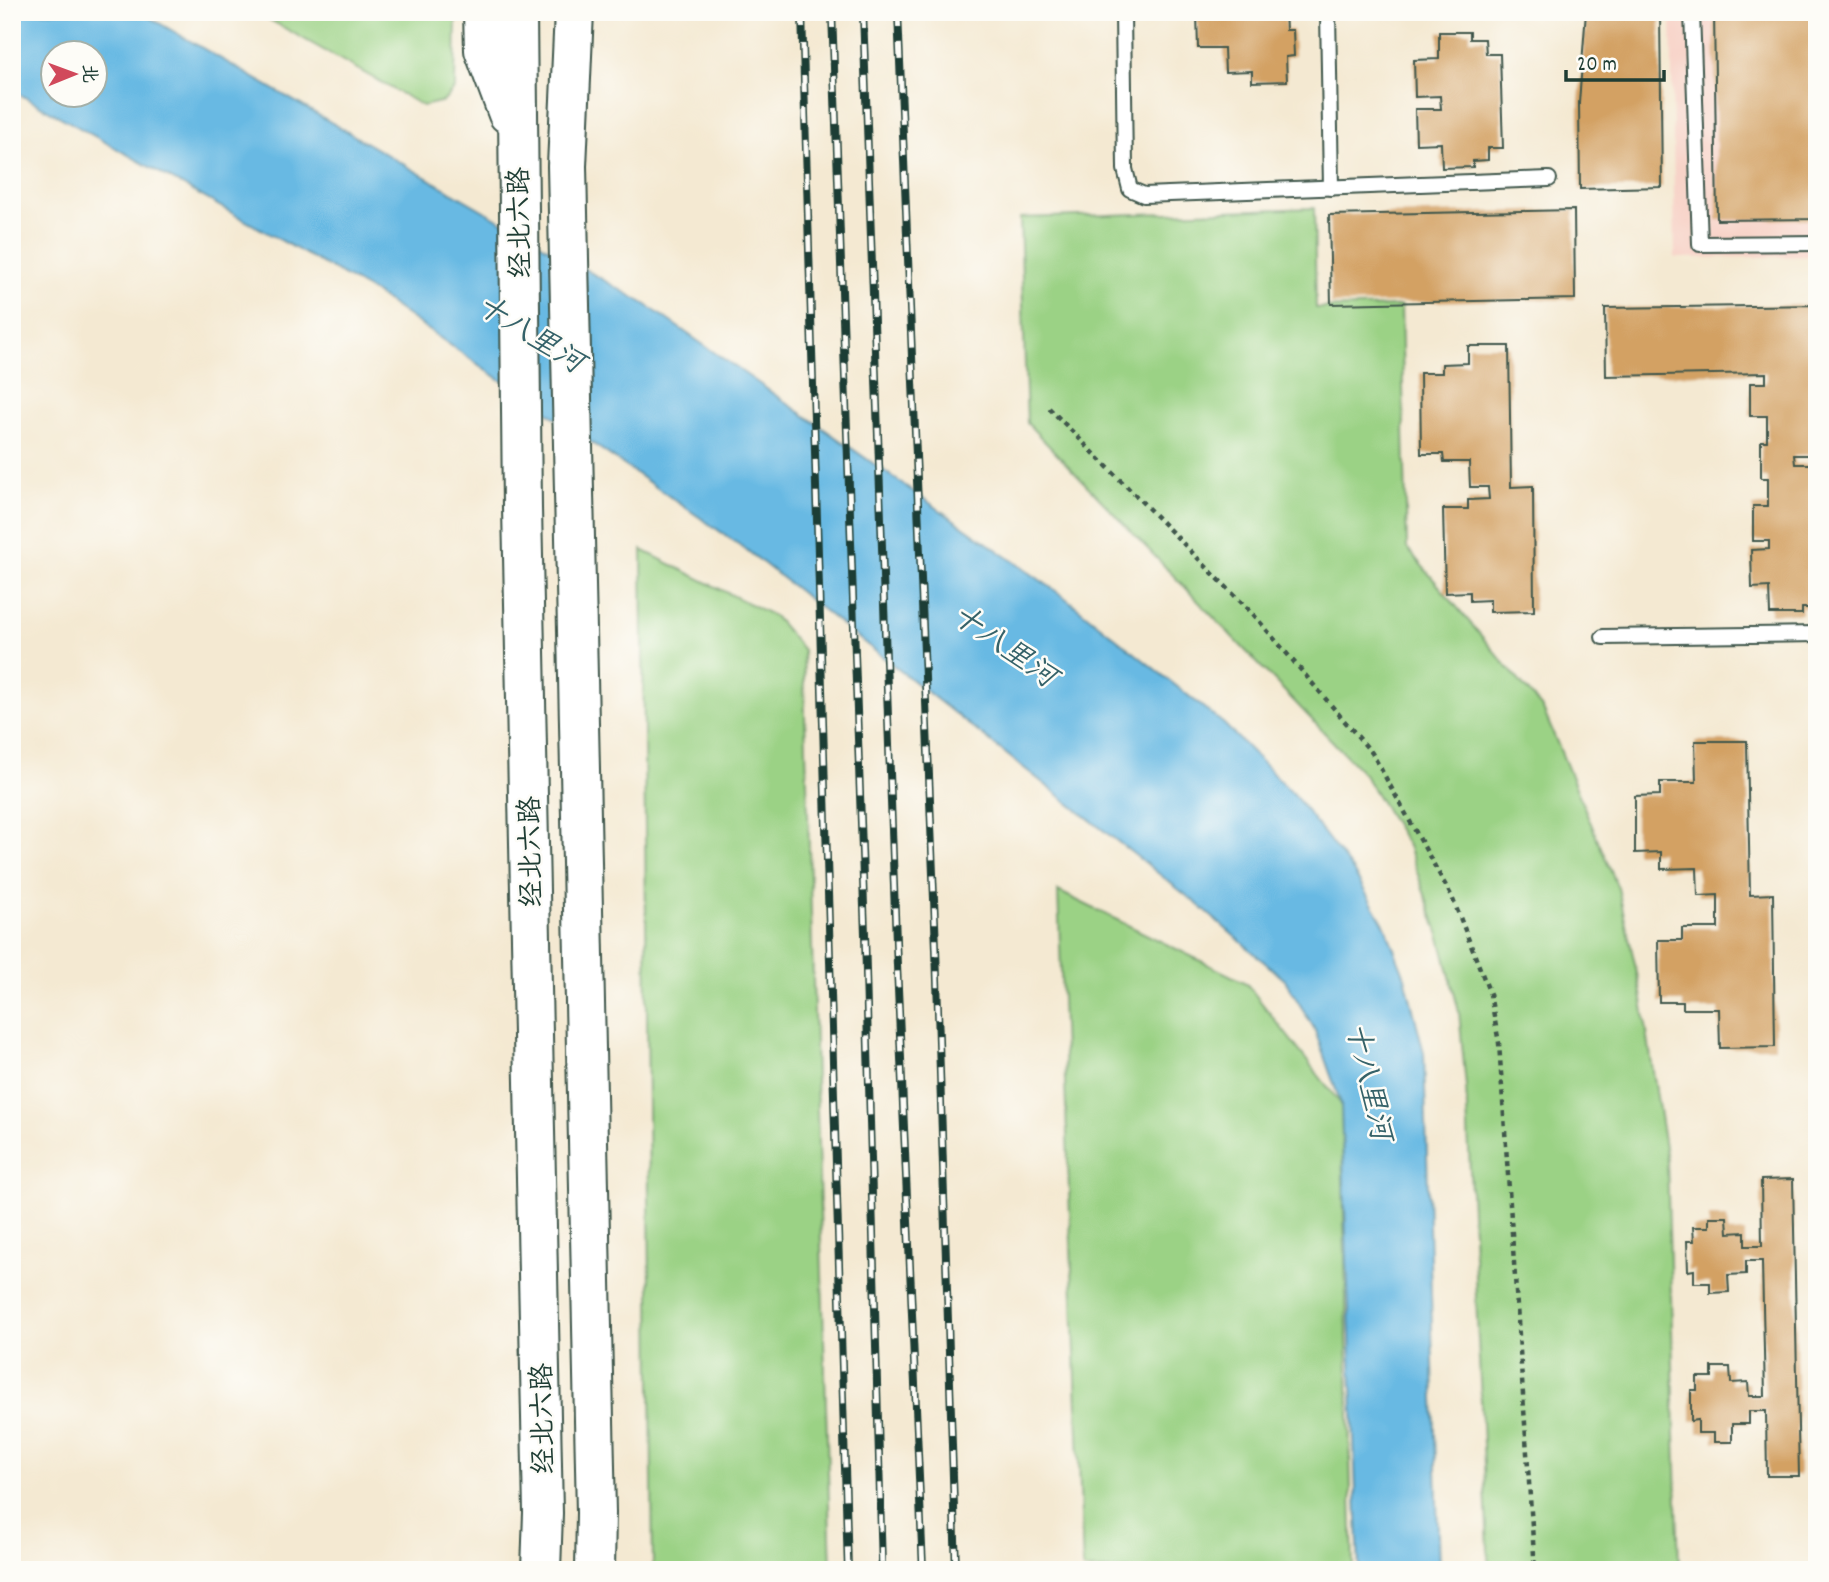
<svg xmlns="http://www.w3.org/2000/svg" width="1829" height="1582" font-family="Dekko,'LXGW WenKai TC',sans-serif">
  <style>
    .built { fill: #f7d1c6 }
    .green { fill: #9bd285; stroke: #5d885c; stroke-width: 2 }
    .water { fill: #67b9e3; stroke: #437b8c; stroke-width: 2; fill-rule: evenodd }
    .building { fill: #d3a164 }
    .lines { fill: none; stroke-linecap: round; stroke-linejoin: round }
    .lane-casing { stroke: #3f574c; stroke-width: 18 }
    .secondary-casing { stroke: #3f574c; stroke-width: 42 }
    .path { stroke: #3f574c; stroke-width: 4.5; stroke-dasharray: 5 5; stroke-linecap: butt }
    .lane { stroke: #fff; stroke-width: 14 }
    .secondary { stroke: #fff; stroke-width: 38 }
    .rail-casing { stroke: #1f3d34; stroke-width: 8 }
    .rail { stroke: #fdfcf7; stroke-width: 5; stroke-dasharray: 16; stroke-linecap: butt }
    .labels { text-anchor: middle; stroke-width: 5; stroke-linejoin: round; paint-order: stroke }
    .street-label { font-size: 28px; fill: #1f3d34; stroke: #fdfcf7 }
    .water-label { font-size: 30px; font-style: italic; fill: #356269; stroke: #fdfcf7 }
  </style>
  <rect width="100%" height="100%" fill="#fdfcf7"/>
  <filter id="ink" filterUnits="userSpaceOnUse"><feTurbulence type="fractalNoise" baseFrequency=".0143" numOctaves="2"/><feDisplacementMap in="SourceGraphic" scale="14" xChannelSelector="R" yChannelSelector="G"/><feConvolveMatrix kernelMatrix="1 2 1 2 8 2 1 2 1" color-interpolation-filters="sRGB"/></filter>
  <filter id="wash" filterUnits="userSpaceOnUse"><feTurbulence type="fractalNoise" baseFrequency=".00686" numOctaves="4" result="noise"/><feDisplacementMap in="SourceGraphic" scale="28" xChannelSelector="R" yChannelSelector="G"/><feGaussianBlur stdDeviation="1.57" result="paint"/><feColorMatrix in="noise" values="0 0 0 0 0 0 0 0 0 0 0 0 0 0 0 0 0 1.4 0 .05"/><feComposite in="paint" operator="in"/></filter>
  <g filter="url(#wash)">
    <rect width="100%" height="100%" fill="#f4e9d2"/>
    <path class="built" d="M 1671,12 L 1817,12 L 1817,256 L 1675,258 Z"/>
    <g class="green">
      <path d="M 256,12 L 456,12 L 455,88 L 444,101 L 423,106 Z"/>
      <path d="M 1314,208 L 1316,308 L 1401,306 L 1407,548 L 1543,709 L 1618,888 L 1640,987 L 1667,1161 L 1679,1570 L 1489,1570 L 1466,1087 L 1459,1012 L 1441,941 L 1408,846 L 1364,774 L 1027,423 L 1020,218 Z"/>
      <path d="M 642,550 L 774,616 L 803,650 L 831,1570 L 653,1570 Z"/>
      <path d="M 1058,891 L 1246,983 L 1341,1104 L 1353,1570 L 1083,1570 Z"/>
    </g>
    <path class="water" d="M 12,12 L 140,12 L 645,304 L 1063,596 L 1224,724 L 1295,796 L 1353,871 L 1385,926 L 1405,977 L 1424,1053 L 1439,1570 L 1359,1570 L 1341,1104 L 1314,1028 L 1285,980 L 1196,903 L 744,548 L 375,293 L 12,90 ZM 52,52 L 94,52 L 94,94 L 52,94 Z"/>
    <g id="blocks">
      <g class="building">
        <path d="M 1223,12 L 1285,12 L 1286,30 L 1293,30 L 1294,56 L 1286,57 L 1287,81 L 1252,82 L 1252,71 L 1225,72 L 1224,48 L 1198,48 L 1197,14 Z"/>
        <path d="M 1586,12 L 1660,12 L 1662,187 L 1580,189 L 1579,103 Z"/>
        <path d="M 1714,12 L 1817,12 L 1817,219 L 1717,220 Z"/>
        <path d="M 1439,32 L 1470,32 L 1470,39 L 1485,39 L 1486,54 L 1500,54 L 1503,148 L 1488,148 L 1488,160 L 1473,161 L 1473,167 L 1442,168 L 1441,143 L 1416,144 L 1415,109 L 1441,109 L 1440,96 L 1415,97 L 1414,60 L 1439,59 Z"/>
        <path d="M 1574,210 L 1575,299 L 1331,304 L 1329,215 Z"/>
        <path d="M 1817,305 L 1817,408 L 1813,408 L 1813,423 L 1817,423 L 1817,444 L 1813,444 L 1814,455 L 1794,455 L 1795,464 L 1814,464 L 1814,485 L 1817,485 L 1817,501 L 1814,501 L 1815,514 L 1817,514 L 1816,608 L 1802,608 L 1802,614 L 1770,614 L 1769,587 L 1752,588 L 1751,550 L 1769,549 L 1769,541 L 1753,541 L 1753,506 L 1768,506 L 1768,478 L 1761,478 L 1761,441 L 1767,441 L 1767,416 L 1750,416 L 1750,383 L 1766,383 L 1766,373 L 1606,376 L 1605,308 Z"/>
        <path d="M 1468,346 L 1509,346 L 1511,487 L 1533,486 L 1534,611 L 1490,612 L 1490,600 L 1470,601 L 1470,592 L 1445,593 L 1443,509 L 1468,509 L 1468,500 L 1489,499 L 1488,487 L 1470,487 L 1469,462 L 1444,462 L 1443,454 L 1421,454 L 1420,373 L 1442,373 L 1442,364 L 1468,363 Z"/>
        <path d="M 1695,741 L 1747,741 L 1750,895 L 1773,894 L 1775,1047 L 1720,1048 L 1719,1009 L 1683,1009 L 1683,1002 L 1659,1002 L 1658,940 L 1682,940 L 1682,928 L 1718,928 L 1718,895 L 1698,896 L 1697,868 L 1661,869 L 1661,852 L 1635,853 L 1635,796 L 1660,795 L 1660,782 L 1696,782 Z"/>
        <path d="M 1793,1179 L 1799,1476 L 1767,1476 L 1766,1411 L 1749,1411 L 1749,1424 L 1732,1424 L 1732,1442 L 1714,1442 L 1714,1433 L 1698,1433 L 1698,1420 L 1691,1421 L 1691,1390 L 1697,1390 L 1697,1377 L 1712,1377 L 1712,1367 L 1730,1367 L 1731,1383 L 1748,1382 L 1749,1396 L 1765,1396 L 1762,1261 L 1746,1261 L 1746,1274 L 1728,1275 L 1729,1292 L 1710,1293 L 1710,1283 L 1694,1283 L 1694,1270 L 1688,1271 L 1687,1241 L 1694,1241 L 1693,1227 L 1709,1227 L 1709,1217 L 1727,1217 L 1728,1233 L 1745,1232 L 1745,1246 L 1762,1246 L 1761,1180 Z"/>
      </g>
    </g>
  </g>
  <g filter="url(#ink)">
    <use href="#blocks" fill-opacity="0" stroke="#3f574c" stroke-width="2"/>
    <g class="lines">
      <g class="lane-casing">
        <g id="lane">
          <path d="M 1123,12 L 1125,169 L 1130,189 L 1144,195 L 1549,179"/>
          <path d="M 1328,12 L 1331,188"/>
          <path d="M 1692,12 L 1700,244 L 1817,243"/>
          <path d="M 1603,637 L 1817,634"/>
        </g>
      </g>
      <g class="secondary-casing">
        <g id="secondary">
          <path d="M 483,12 L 484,50 L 508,114"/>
          <path d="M 517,12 L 522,508 L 543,1513 L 541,1570"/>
          <path d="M 574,12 L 567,166 L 596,1513 L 595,1570"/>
        </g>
      </g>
      <path class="path" d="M 1049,408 L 1253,614 L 1372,753 L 1452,897 L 1490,994 L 1499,1043 L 1535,1570"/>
      <use href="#lane" class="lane"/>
      <use href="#secondary" class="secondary"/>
      <g class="rail-casing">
        <g id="rail">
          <path d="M 802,12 L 848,1570"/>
          <path d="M 832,12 L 865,934 L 882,1570"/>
          <path d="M 863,12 L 896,942 L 923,1570"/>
          <path d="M 898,12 L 936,948 L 956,1570"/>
        </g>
      </g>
      <use href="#rail" class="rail"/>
    </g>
  </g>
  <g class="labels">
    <g class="street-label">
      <text transform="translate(518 223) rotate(-91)" y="10">经北六路</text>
      <text transform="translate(529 852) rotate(-91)" y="10">经北六路</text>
      <text transform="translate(541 1419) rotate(-91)" y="10">经北六路</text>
    </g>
    <g class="water-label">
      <text transform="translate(531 333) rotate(32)" y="10">十八里河</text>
      <text transform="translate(1005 645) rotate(35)" y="10">十八里河</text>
      <text transform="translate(1370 1081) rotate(77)" y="10">十八里河</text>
    </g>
  </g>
  <rect width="1829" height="1582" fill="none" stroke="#fdfcf7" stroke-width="42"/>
  <g transform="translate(74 74) rotate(89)"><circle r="33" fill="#fdfcf7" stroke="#a4b0a9" stroke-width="2"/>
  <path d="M0-5L12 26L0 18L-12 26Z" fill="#d1495b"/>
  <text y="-10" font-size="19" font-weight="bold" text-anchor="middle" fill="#1f3d34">北</text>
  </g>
  <path d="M1566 70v10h98v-10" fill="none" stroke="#1f3d34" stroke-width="3.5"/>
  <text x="1577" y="70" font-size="21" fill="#1f3d34" stroke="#fdfcf7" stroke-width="5" paint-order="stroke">20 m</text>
</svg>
